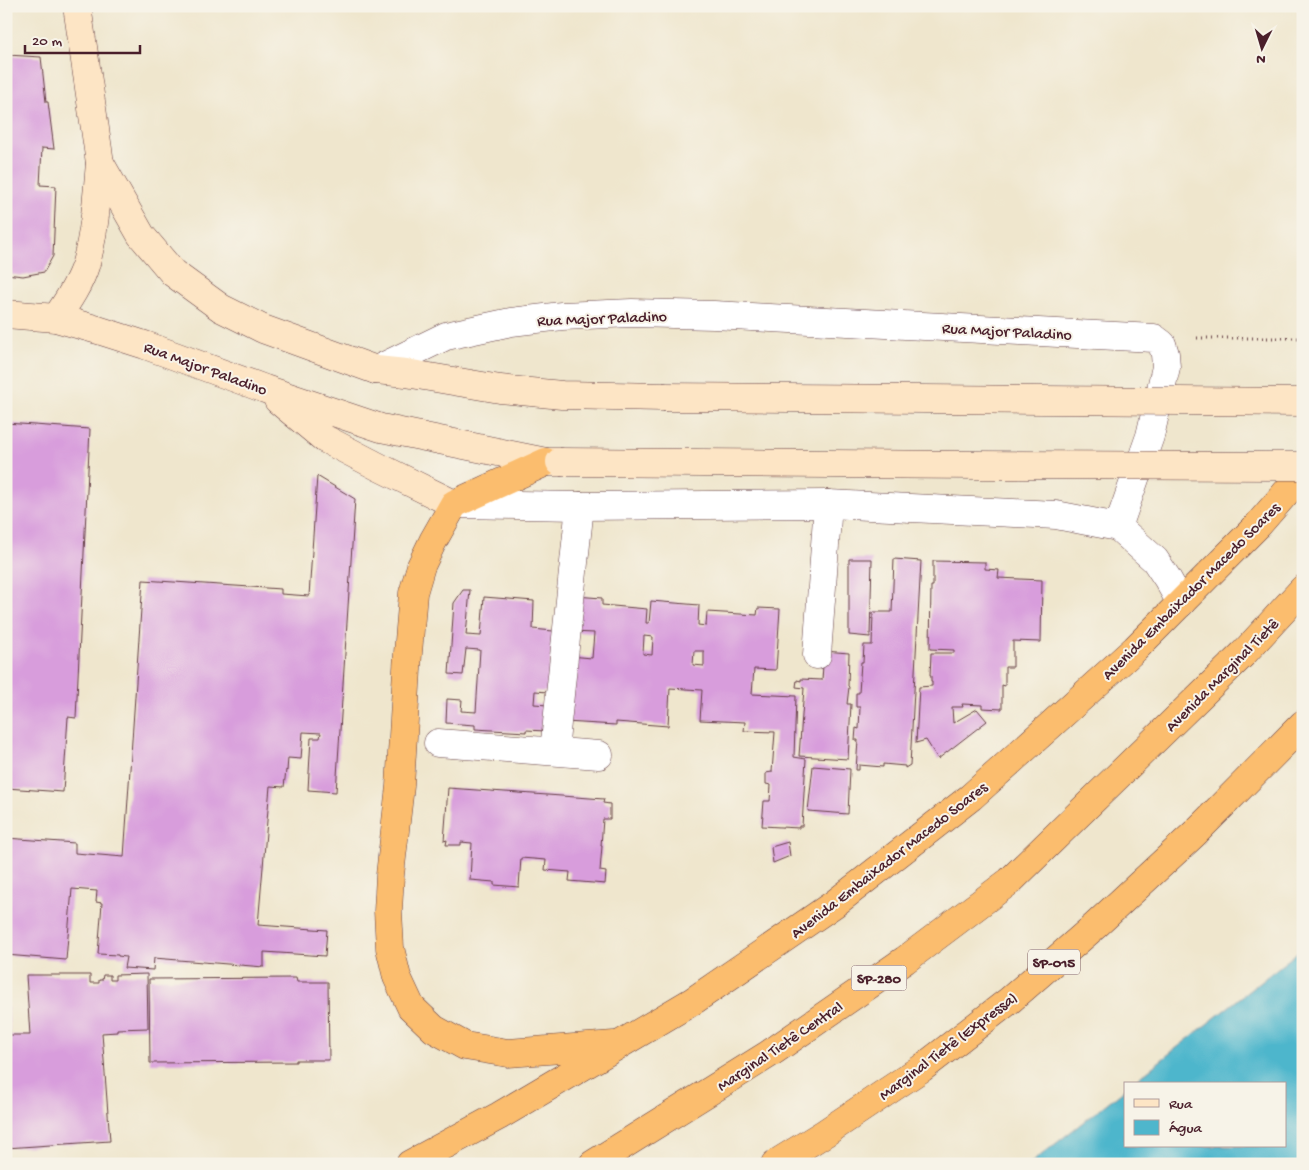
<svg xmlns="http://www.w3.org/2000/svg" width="1309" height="1170" font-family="'Gochi Hand',sans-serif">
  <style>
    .water { fill: #4eb6cc; stroke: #4c6a7c }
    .building { fill: #d89ddc; fill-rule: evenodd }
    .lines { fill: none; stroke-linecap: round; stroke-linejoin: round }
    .minor-casing { stroke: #633d43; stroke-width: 29 }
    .secondary-casing { stroke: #633d43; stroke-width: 29 }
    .trunk-casing { stroke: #633d43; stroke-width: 29 }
    .motorway-casing { stroke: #633d43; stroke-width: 29 }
    .path { stroke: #633d43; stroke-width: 3; stroke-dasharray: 1 4; stroke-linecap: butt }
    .minor { stroke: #fff; stroke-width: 28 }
    .secondary { stroke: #fde5c5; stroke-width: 28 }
    .trunk { stroke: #fbbd6e; stroke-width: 28 }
    .motorway { stroke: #fbbd6e; stroke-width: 28 }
    .secondary-bridge-casing { stroke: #633d43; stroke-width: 29; stroke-linecap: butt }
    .secondary-bridge { stroke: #fde5c5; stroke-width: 28 }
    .labels { text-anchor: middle; stroke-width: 4; stroke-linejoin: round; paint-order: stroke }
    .shield { fill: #f7f3e8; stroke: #7e5f64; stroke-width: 1 }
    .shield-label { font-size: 15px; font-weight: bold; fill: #4a1f2b }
    .street-label { font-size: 16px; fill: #4a1f2b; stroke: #f7f3e8 }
  </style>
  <rect width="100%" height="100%" fill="#f7f3e8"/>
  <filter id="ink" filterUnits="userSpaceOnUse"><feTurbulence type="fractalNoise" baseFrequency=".02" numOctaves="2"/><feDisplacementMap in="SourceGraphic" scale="10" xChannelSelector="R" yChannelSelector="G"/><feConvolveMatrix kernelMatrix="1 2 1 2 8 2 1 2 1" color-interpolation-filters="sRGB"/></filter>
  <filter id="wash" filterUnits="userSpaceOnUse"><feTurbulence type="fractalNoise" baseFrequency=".0096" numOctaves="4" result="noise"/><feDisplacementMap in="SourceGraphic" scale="20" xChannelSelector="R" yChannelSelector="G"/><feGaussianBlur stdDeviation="1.12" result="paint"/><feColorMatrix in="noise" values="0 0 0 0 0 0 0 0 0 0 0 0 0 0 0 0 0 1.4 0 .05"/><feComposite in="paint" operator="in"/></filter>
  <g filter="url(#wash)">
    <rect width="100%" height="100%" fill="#efe6cd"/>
    <path class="water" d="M 1303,946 L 1303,1164 L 1030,1164 L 1125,1089 L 1125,1146 L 1285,1146 L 1285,1084 L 1131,1084 L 1293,956 Z"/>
    <g id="blocks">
      <g class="building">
        <path d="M 7,55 L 41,57 L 46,102 L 48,102 L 54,149 L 42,148 L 40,185 L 56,186 L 53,256 L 44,272 L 23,276 L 6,274 L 6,99 L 9,100 Z"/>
        <path d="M 6,423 L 90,429 L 76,718 L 68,717 L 63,792 L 6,788 Z"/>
        <path d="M 317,476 L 355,499 L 336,792 L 308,790 L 311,738 L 320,738 L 321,733 L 303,732 L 301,759 L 288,758 L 287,771 L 286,770 L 284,787 L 270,786 L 258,925 L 327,930 L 325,956 L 264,952 L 264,967 L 154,958 L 153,970 L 124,968 L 126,957 L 118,956 L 118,955 L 98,954 L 102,903 L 96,902 L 97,891 L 72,889 L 66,960 L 6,955 L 6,838 L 75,843 L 75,853 L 124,857 L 143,580 L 281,589 L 281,594 L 309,596 Z"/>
        <path d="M 849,559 L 872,559 L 870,637 L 849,635 Z"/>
        <path d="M 894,559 L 921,561 L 910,765 L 905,768 L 905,766 L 883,764 L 883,767 L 859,765 L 859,770 L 856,770 L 858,740 L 855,740 L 856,728 L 859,729 L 860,707 L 856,707 L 856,693 L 859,693 L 861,662 L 863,662 L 864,645 L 872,645 L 873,612 L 892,612 Z"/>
        <path d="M 933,561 L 985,562 L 985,569 L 999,570 L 998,578 L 1042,580 L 1041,642 L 1013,641 L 1013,667 L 1005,667 L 1005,686 L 1002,685 L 1002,709 L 982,708 L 982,705 L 962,704 L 963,707 L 952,707 L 953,723 L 977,709 L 987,721 L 938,759 L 926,740 L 916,743 L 919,687 L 932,686 L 932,681 L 931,681 L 931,676 L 930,676 L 931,653 L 954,653 L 954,650 L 930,649 L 931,586 L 933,586 Z"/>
        <path d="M 463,590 L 470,590 L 466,635 L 481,636 L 484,597 L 534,601 L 533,629 L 553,631 L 548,692 L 535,691 L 534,704 L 548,705 L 546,731 L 526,730 L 526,732 L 475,729 L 475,725 L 446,723 L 447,699 L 462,700 L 461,711 L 476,712 L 480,650 L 466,649 L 463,675 L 449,674 L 454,603 Z"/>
        <path d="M 575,596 L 602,598 L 602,605 L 647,609 L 646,623 L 649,623 L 651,601 L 699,605 L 698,625 L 706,626 L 707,612 L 757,615 L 758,608 L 780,609 L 776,670 L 754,669 L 752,694 L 796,696 L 794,757 L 806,759 L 802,826 L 799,826 L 799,828 L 762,826 L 764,801 L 770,801 L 771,785 L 766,784 L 766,773 L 772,772 L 775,732 L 744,731 L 745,722 L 700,720 L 702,690 L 670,688 L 668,726 L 616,722 L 616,725 L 565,722 L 570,656 L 592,658 L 594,633 L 573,632 ZM 644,636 L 653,637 L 652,655 L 643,654 ZM 694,651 L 704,651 L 704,666 L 693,665 Z"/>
        <path d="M 824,651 L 849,653 L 848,686 L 849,687 L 847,704 L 851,704 L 848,759 L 799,756 L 804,688 L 796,687 L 797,680 L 801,681 L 801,679 L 822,680 Z"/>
        <path d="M 813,766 L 850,769 L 848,814 L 808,811 Z"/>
        <path d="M 448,788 L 604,799 L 603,803 L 610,804 L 610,819 L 603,819 L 601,846 L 602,846 L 600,871 L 606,872 L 605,884 L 569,881 L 570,872 L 545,870 L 546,860 L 521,858 L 519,887 L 494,885 L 494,882 L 470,880 L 472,843 L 461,842 L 461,845 L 446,845 L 447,840 L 444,841 Z"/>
        <path d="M 788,842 L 790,856 L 773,863 L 771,847 Z"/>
        <path d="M 147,974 L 148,1028 L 117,1029 L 117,1032 L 102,1033 L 110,1141 L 6,1148 L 6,1008 L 8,1008 L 10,1035 L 30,1035 L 26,975 L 90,975 L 90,983 L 99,983 L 99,980 L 102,980 L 103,975 L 110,975 L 110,980 L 115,980 L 115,975 Z"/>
        <path d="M 296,978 L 297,982 L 328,982 L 329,1060 L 296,1060 L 296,1062 L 150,1063 L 149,979 Z"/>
      </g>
    </g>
  </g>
  <g filter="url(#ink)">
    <use href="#blocks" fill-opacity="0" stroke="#633d43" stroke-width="1"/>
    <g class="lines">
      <g class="minor-casing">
        <g id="minor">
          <path d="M 376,370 L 446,336 L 511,322 L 562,316 L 632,313 L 714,315 L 1154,338 L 1162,344 L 1165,354 L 1166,367 L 1150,436 L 1118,527"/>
          <path d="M 454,504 L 580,506 L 828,504 L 1056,515 L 1118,527 L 1155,560 L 1167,578 L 1181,603"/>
          <path d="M 817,655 L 828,504"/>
          <path d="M 438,743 L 599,755"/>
          <path d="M 554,751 L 580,506"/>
        </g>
      </g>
      <g class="secondary-casing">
        <g id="secondary">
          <path d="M 77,6 L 100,163 L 141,235 L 173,273 L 221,308 L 263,329 L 376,370 L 406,373 L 500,389 L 562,395 L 663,397"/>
          <path d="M 6,314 L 56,318 L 98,330 L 145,345 L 265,389 L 381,428 L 546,462 L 560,462"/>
          <path d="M 56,318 C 68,301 80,283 86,263 C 95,231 97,196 100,163"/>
          <path d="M 278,400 L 325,439 L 379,467 L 454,504"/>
        </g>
      </g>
      <g class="trunk-casing">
        <g id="trunk">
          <path d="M 546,462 L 454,504 L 433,541 L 421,566 L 413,593 L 408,653 L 400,786 L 390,875 L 388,911 L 390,948 L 397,977 L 411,1007 L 434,1029 L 465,1046 L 508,1053 L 614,1045"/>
          <path d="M 410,1164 L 499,1116 L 693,1001 L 834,904 L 971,797 L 1135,649 L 1258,525 L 1303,473"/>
        </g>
      </g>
      <g class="motorway-casing">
        <g id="motorway">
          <path d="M 593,1164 L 769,1054 L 905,960 L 1010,881 L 1243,654 L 1303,589"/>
          <path d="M 775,1164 L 825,1133 L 922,1068 L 1010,1000 L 1096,925 L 1194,834 L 1303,724"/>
        </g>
      </g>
      <path class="path" d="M 1197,338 L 1303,338"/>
      <use href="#minor" class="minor"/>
      <use href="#secondary" class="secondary"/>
      <use href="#trunk" class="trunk"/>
      <use href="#motorway" class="motorway"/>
      <g class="secondary-bridge-casing">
        <g id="secondary-bridge">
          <path d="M 663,397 L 1303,402"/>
          <path d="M 560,462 L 978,465 L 1303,466"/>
        </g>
      </g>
      <use href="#secondary-bridge" class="secondary-bridge"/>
    </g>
  </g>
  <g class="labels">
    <g class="shield">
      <rect x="1028" y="949.5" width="52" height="25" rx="4"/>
      <rect x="851.5" y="965.5" width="55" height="25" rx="4"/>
    </g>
    <g class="shield-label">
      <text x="1054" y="967">SP-015</text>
      <text x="879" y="983">SP-280</text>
    </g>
    <g class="street-label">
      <text transform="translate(602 317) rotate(-2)" y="6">Rua Major Paladino</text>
      <text transform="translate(1007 330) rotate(3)" y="6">Rua Major Paladino</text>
      <text transform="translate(206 367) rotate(20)" y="6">Rua Major Paladino</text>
      <text transform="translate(1190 590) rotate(-45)" y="6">Avenida Embaixador Macedo Soares</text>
      <text transform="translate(1221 674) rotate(-45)" y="6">Avenida Marginal Tietê</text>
      <text transform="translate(888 859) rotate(-38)" y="6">Avenida Embaixador Macedo Soares</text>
      <text transform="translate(779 1045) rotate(-34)" y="6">Marginal Tietê Central</text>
      <text transform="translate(947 1045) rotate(-37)" y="6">Marginal Tietê (Expressa)</text>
    </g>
  </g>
  <rect width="1309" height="1170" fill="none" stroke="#f7f3e8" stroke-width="25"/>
  <rect x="1124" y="1082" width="162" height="65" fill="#f7f3e8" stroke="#b29e9c"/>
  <rect x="1134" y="1099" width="25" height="8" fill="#fde5c5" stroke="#b29e9c"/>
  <text x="1169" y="1108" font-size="15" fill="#4a1f2b">Rua</text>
  <rect x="1134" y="1120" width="25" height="15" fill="#4eb6cc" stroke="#b29e9c"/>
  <text x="1169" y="1132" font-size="15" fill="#4a1f2b">Água</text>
  <g transform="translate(1262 48) rotate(185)" stroke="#f7f3e8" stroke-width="4" paint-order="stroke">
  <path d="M0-4L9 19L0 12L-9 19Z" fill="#4a1f2b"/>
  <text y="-8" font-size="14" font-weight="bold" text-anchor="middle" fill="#4a1f2b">N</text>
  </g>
  <path d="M25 45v8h115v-8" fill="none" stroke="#4a1f2b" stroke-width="2.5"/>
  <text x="32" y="45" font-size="15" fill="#4a1f2b" stroke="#f7f3e8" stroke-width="4" paint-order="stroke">20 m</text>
</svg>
